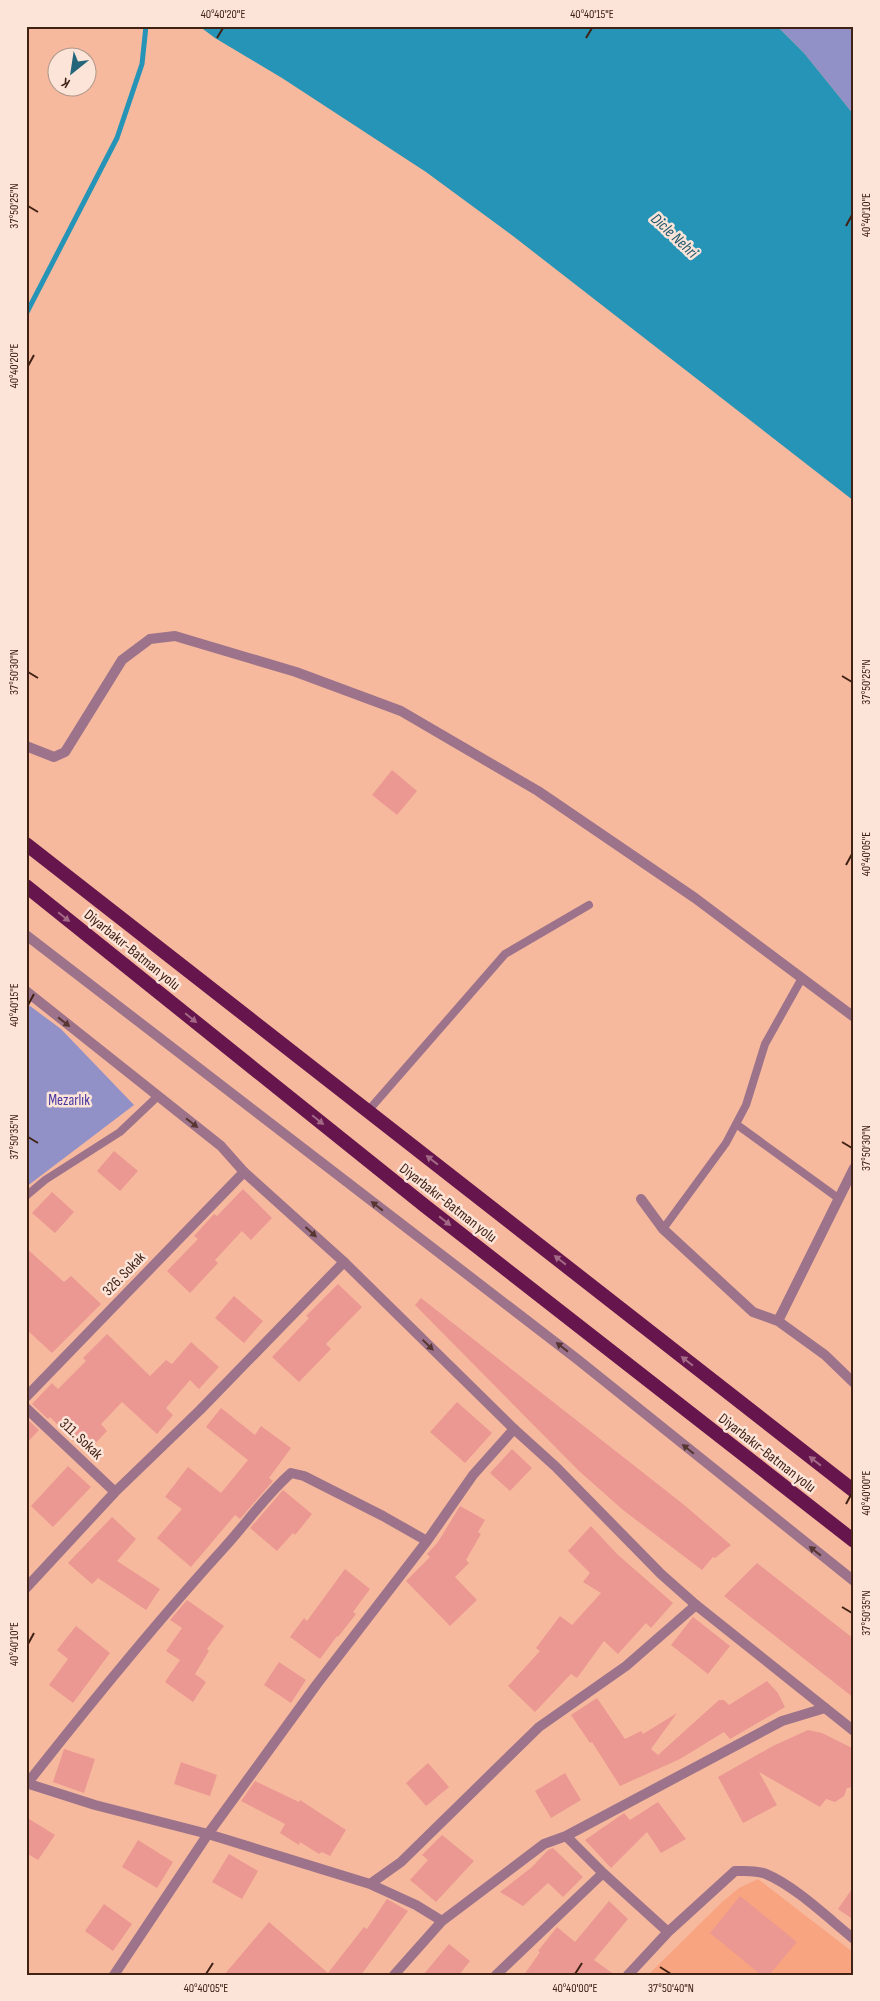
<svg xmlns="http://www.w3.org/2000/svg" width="880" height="2001" font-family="'Sofia Sans Condensed',sans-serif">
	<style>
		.built { fill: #f9a480 }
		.green { fill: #9191c8 }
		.water { fill: #2594b6 }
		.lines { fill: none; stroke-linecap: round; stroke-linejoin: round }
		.stream { stroke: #2594b6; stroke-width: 5 }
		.building { fill: #eb9792 }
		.service { stroke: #9c738a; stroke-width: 8 }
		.minor { stroke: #9c738a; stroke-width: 10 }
		.tertiary { stroke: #9c738a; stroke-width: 10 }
		.trunk { stroke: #66164d; stroke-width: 14 }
		.oneway { fill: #a26885 }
		.oneway2 { fill: #573632 }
		.ticks { fill: none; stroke: #402215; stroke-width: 2 }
		.labels { text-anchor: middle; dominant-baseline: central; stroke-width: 5; stroke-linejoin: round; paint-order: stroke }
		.street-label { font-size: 15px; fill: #402215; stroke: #fce4d9 }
		.park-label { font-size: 15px; fill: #4737a1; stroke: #fce4d9 }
		.water-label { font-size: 16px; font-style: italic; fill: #20586b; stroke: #fce4d9 }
		.neatline { fill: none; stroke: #402215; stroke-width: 2 }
		.ticks-label { font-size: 12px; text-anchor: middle; fill: #402215 }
	</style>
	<rect width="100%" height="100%" fill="#f7b99e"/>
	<path class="built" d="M758 1879 854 1953V1975H648L722 1902 739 1888Z"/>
	<path class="green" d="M777 26H854V115L804 53Z
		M26 1003 61 1029 134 1105 26 1187Z"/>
	<path class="water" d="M199 26H777L804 53 854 115V501L513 236 426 172 282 78 215 38Z"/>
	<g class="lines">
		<path class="stream" d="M26 314 117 138 142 64 146 26"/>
	</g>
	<path class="building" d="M392 770 417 791 397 815 372 795Z
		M114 1151 138 1171 120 1191 97 1171Z
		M243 1189 272 1218 251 1240 242 1231 215 1260 218 1263 190 1293 167 1271 198 1239 194 1236 214 1214 217 1216Z
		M52 1192 74 1212 55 1233 32 1213Z
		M26 1248 64 1282 71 1276 101 1304 52 1353 26 1329Z
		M338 1284 362 1307 326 1344 331 1349 299 1382 272 1357 309 1318 306 1316Z
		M234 1296 263 1321 244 1343 215 1318Z
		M421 1298 683 1504 731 1545 715 1558 713 1557 702 1570 623 1510 579 1471 415 1305Z
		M107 1334 150 1376 166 1360 172 1364 191 1342 219 1367 199 1389 190 1380 166 1408 173 1415 157 1434 122 1402 101 1424 107 1431 88 1451 60 1424 59 1426 50 1417 48 1419 32 1404 52 1383 58 1389 86 1361 83 1358Z
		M457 1402 492 1433 465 1463 430 1432Z
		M221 1408 255 1435 261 1426 291 1448 269 1478 273 1481 240 1519 235 1515 191 1567 157 1538 182 1509 165 1497 188 1467 221 1493 248 1460 206 1427Z
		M26 1418 39 1430 26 1444Z
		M512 1449 532 1468 510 1491 490 1473Z
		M68 1466 91 1487 53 1527 31 1506Z
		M283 1490 312 1514 295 1535 293 1533 277 1551 250 1528Z
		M460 1506 485 1520 478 1532 481 1534 466 1560 469 1563 455 1577 477 1600 450 1626 406 1581 430 1557 427 1554 438 1542Z
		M112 1517 136 1539 117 1561 160 1589 146 1610 98 1578 92 1584 68 1563Z
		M591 1526 617 1554 673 1603 651 1628 646 1623 618 1654 604 1641 577 1678 571 1674 535 1712 508 1686 540 1651 536 1648 560 1616 572 1625 601 1593 583 1582 590 1573 568 1551Z
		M757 1563 854 1639V1698L724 1596Z
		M345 1569 370 1589 353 1612 356 1614 338 1637 337 1636 320 1659 290 1637 304 1618 307 1621Z
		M187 1600 224 1626 207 1649 209 1651 195 1674 206 1682 193 1702 165 1682 180 1660 166 1651 182 1628 170 1620Z
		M693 1617 730 1646 708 1674 671 1645Z
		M76 1626 110 1653 73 1703 49 1685 68 1659 57 1650Z
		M279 1662 306 1680 291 1703 264 1685Z
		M767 1681 778 1693 785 1707 730 1739 724 1732 680 1759 620 1786 592 1742 590 1743 571 1715 597 1698 625 1739 641 1731 643 1734 677 1713 651 1749 658 1755 719 1700H724L729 1705Z
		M808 1730 822 1733 854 1749V1787L847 1788 844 1796 835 1802 826 1799 820 1807 759 1772 777 1805 743 1823 718 1777 773 1746Z
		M64 1749 95 1759 84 1793 53 1782Z
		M181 1762 217 1775 210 1796 174 1784Z
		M428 1763 449 1787 426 1806 406 1783Z
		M565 1773 581 1800 551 1818 535 1791Z
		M255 1781 299 1802 300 1800 346 1830 330 1856 322 1852 319 1854 300 1842 299 1845 280 1833 285 1824 241 1801Z
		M658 1802 686 1839 661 1853 647 1832 611 1868 585 1840 624 1813 630 1820Z
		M26 1817 55 1835 38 1860 26 1853Z
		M442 1835 474 1861 436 1902 410 1880 428 1860 422 1855Z
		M138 1840 173 1862 157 1888 122 1867Z
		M553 1848 583 1877 563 1897 548 1883 523 1906 500 1892 532 1867 548 1850Z
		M229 1854 258 1871 242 1899 212 1882Z
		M854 1886V1920L838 1909Z
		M740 1896 797 1942 769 1975H761L710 1933Z
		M387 1899 408 1911 361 1975H224L269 1922 328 1973 364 1927 367 1929Z
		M609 1901 628 1919 594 1960 615 1975H524L540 1952 538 1951 557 1927 575 1942Z
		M104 1904 132 1924 113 1951 85 1931Z
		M449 1944 470 1961 459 1975H423Z"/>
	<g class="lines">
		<path class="service" d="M368 1111 505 954 589 905
			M736 1124 838 1198
			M26 1196 45 1180 120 1132 158 1096
			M663 1229 726 1143 746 1105 765 1044 802 978"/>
		<path class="minor" d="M641 1199 663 1229 753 1312 778 1321 825 1355 854 1383
			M778 1321 854 1168
			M26 1397 244 1172
			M26 1408 115 1492
			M26 1588 115 1492 200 1410 344 1262
			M26 1783 95 1805 208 1834 370 1884 416 1905 442 1921
			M26 1785C89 1705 154 1625 223 1549 246 1524 265 1496 291 1473L304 1476 383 1516 427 1541
			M566 1836 603 1873 668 1932
			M370 1884 401 1862 539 1727 626 1666 696 1605
			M114 1975 208 1834 317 1684 427 1541 473 1475 514 1429
			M394 1975 442 1921 544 1844 566 1836 782 1721 825 1708
			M496 1975 603 1873
			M628 1975 668 1932 735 1871C746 1871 756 1870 766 1874 795 1886 829 1919 854 1939"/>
		<path class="tertiary" d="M26 746 54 757 65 752 122 660 150 639 175 636 296 672 401 711 538 791 695 898 854 1017
			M26 935 577 1359 854 1581
			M26 991 221 1146 244 1172 344 1262 514 1429 556 1467 661 1574 696 1605 854 1731"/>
		<path class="trunk" d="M26 844 854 1491
			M26 886 425 1206 854 1541"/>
	</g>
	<defs><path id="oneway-solid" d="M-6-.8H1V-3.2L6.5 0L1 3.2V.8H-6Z" transform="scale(1.25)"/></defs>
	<g class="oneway">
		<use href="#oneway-solid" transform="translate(64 917) rotate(39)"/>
		<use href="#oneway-solid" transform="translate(191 1018) rotate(39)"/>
		<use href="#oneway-solid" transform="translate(318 1120) rotate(39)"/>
		<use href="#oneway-solid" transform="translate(432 1160) rotate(-142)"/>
		<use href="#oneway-solid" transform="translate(445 1221) rotate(38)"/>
		<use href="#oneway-solid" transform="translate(560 1260) rotate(-142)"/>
		<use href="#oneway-solid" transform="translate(687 1361) rotate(-142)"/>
		<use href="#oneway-solid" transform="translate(815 1461) rotate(-142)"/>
	</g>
	<g class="oneway2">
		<use href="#oneway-solid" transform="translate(64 1022) rotate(38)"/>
		<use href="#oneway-solid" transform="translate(192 1123) rotate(38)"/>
		<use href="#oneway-solid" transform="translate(377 1206) rotate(-142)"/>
		<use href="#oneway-solid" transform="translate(311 1232) rotate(42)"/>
		<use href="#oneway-solid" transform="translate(428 1345) rotate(44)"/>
		<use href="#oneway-solid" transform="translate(562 1347) rotate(-142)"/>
		<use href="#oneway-solid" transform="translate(688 1449) rotate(-141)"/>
		<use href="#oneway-solid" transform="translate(815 1551) rotate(-142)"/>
	</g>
	<path class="ticks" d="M217 38 223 28M586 38 592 28M28 206 38 212M846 226 852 215M28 366 34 355M28 672 38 678M842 676 852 682M846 865 852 854M28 1005 34 994M28 1137 38 1143M842 1142 852 1148M846 1504 852 1493M842 1607 852 1613M28 1644 34 1633M660 1967 671 1974M206 1974 213 1963M575 1974 582 1963"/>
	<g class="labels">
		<g class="street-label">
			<text transform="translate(132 950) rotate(39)">Diyarbakır-Batman yolu</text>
			<text transform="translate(448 1203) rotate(38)">Diyarbakır-Batman yolu</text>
			<text transform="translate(124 1274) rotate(-46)">326. Sokak</text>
			<text transform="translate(81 1439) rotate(43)">311. Sokak</text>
			<text transform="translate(767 1453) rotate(38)">Diyarbakır-Batman yolu</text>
		</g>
		<g class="park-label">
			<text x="69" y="1100">Mezarlık</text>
		</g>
		<g class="water-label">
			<text transform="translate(674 236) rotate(43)">Dicle Nehri</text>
		</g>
	</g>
	<rect width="880" height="2001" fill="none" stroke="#fce4d9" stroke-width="55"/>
	<g transform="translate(72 72) rotate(210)"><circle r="24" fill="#fce4d9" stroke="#b1968b"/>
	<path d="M0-4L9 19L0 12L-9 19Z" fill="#26667b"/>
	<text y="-8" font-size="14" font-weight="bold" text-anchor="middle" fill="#402215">K</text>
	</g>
	<rect x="28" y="28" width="824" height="1946" class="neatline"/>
	<g class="ticks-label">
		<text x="223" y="18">40°40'20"E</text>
		<text x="592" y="18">40°40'15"E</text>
		<text transform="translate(14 206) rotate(-90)" y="4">37°50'25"N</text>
		<text transform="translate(866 215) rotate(-90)" y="4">40°40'10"E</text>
		<text transform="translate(14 366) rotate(-90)" y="4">40°40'20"E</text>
		<text transform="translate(14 672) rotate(-90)" y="4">37°50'30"N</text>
		<text transform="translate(866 682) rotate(-90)" y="4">37°50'25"N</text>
		<text transform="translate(866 854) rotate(-90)" y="4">40°40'05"E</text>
		<text transform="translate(14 1005) rotate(-90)" y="4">40°40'15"E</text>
		<text transform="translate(14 1137) rotate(-90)" y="4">37°50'35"N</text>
		<text transform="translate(866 1148) rotate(-90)" y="4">37°50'30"N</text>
		<text transform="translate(866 1493) rotate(-90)" y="4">40°40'00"E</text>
		<text transform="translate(866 1613) rotate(-90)" y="4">37°50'35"N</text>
		<text transform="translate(14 1644) rotate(-90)" y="4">40°40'10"E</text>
		<text x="206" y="1992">40°40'05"E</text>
		<text x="575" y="1992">40°40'00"E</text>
		<text x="671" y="1992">37°50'40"N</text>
	</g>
</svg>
